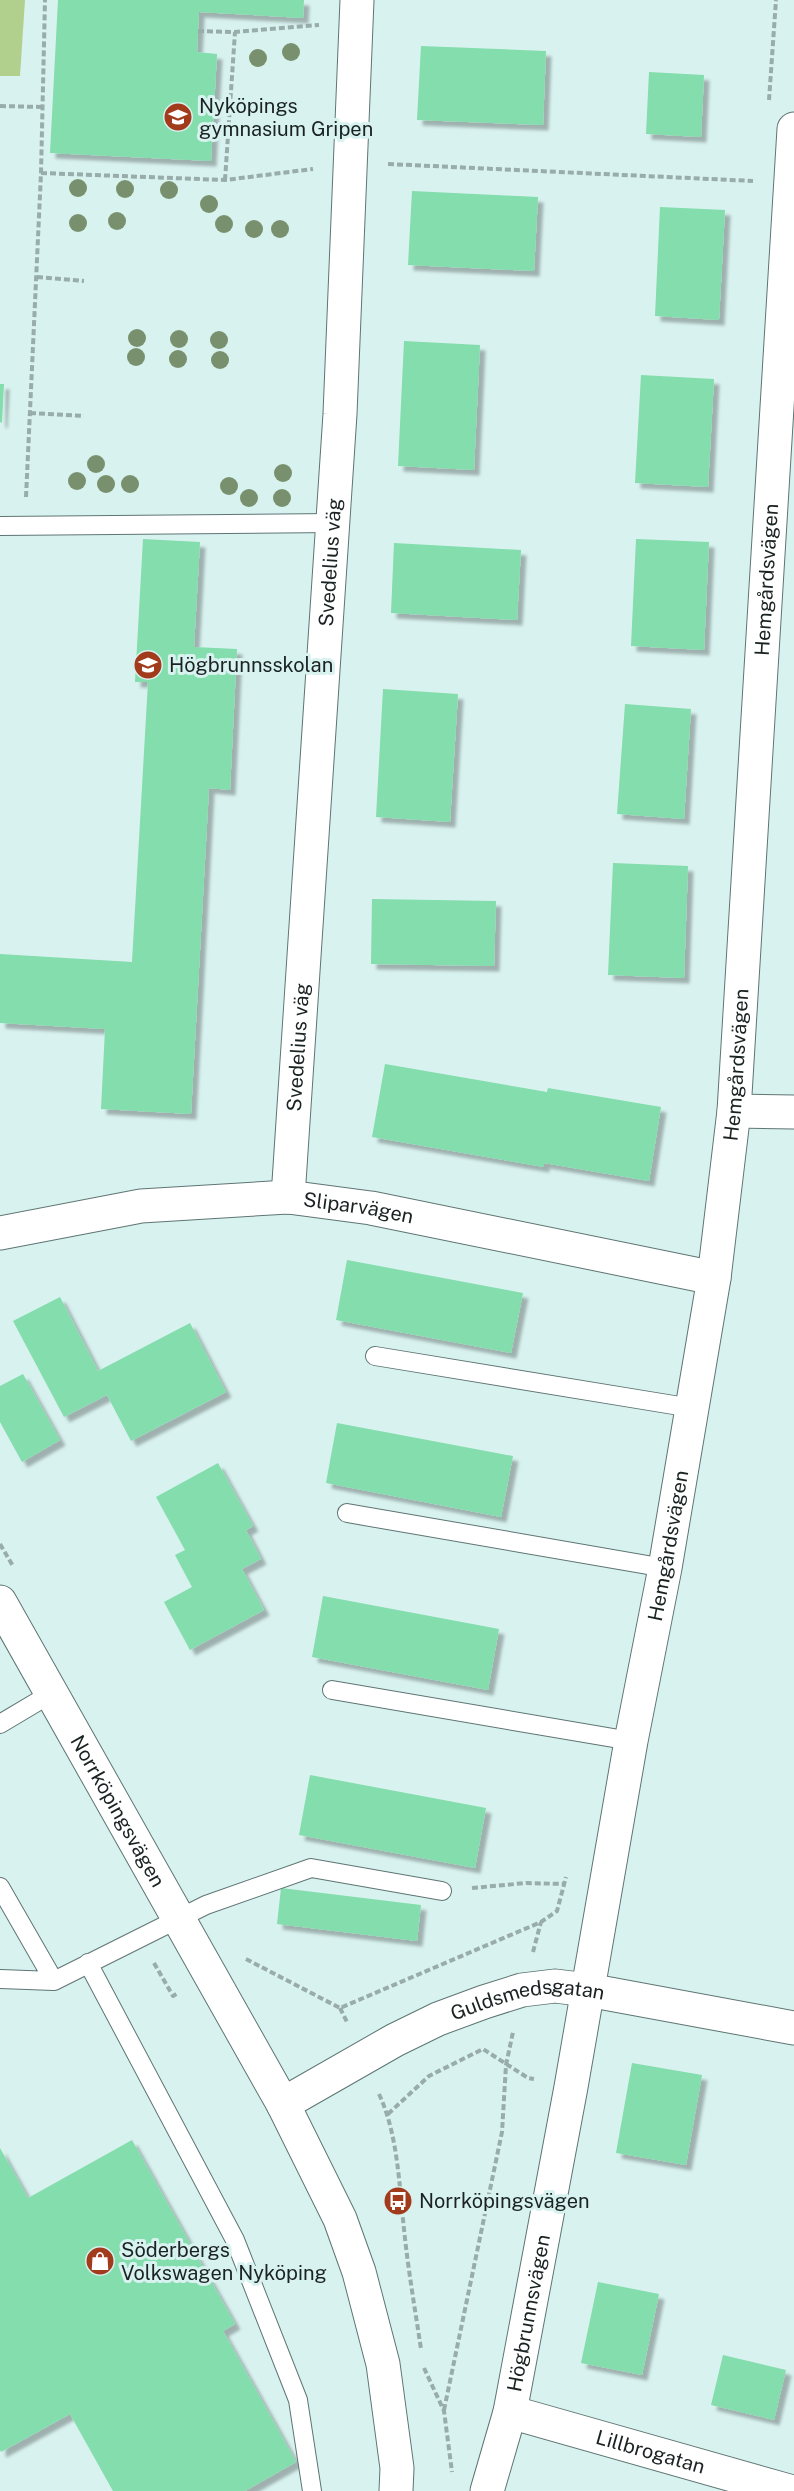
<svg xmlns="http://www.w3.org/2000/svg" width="794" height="2491" font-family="'Public Sans',sans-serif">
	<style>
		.green { fill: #b2d08d }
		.building { fill: #83ddac; filter: url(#shadow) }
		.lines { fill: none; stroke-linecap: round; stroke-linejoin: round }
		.service-casing { stroke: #5e7573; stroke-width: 20 }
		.minor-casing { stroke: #5e7573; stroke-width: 35 }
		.tertiary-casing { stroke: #5e7573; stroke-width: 35 }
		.path { stroke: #98acaa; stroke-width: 4; stroke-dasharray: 6 3; stroke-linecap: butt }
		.service { stroke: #fff; stroke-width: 18 }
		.minor { stroke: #fff; stroke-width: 33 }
		.tertiary { stroke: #fff; stroke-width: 33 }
		.tree { fill: #79906e }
		.labels { text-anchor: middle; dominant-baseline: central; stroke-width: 6; stroke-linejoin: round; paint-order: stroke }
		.poi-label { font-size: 20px; fill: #1a2322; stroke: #d8f2ef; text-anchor: start }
		.street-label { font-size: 20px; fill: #1a2322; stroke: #d8f2ef }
	</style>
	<defs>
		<filter id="shadow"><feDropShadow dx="5.5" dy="5.5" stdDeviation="1.5" flood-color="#0004"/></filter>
	</defs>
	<rect width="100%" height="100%" fill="#d8f2ef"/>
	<path class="green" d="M0 0H25L20 76H0Z"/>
	<path class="building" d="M58 0H304L303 18 199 12 197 52 217 54 211 161 50 153Z
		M421 46 546 51 543 125 417 120Z
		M649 72 704 75 701 137 646 134Z
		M412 191 538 197 534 271 408 265Z
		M660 207 725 210 719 320 655 316Z
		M404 341 480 345 474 470 398 466Z
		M641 375 714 379 708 487 635 483Z
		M0 384H4L2 423 0 422Z
		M143 539 200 542 194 647 237 649 230 790 209 788 191 1114 101 1109 105 1029 0 1023V954L132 962 148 682H135Z
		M636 539 709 542 704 650 631 646Z
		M394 543 521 550 517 620 391 613Z
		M383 689 458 694 450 822 376 817Z
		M625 704 691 709 684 819 617 814Z
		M613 863 688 866 684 978 608 975Z
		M372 899 496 901 494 966 371 964Z
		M385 1064 547 1092 548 1088 661 1107 649 1181 544 1163V1167L372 1137Z
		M347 1260 523 1293 511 1353 336 1320Z
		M60 1297 98 1371 190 1323 226 1392 131 1441 107 1395 64 1417 13 1321Z
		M23 1374 60 1440 22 1462 0 1422V1386Z
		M337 1423 513 1456 501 1517 326 1483Z
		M218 1463 253 1526 246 1530 261 1559 242 1569 264 1610 190 1650 164 1602 192 1587 175 1555 185 1550 156 1497Z
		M323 1596 499 1629 488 1690 312 1657Z
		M310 1775 486 1808 475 1868 299 1835Z
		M281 1888 421 1905 417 1941 277 1924Z
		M632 2063 702 2075 686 2165 616 2153Z
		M132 2140 235 2324 223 2331 296 2462 245 2491H113L70 2414 1 2452 0 2450V2148L28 2198Z
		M598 2282 659 2294 642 2375 581 2363Z
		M723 2355 786 2370 774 2420 711 2405Z"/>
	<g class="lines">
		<g class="service-casing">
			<path id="service" d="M0 526 333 523
				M375 1356 692 1408
				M347 1513 665 1568
				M332 1690 631 1741
				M0 1724 52 1693
				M0 1887 54 1981 206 1905 311 1868 442 1891
				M88 1963 235 2240 298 2400 312 2491
				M0 1979 54 1981"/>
		</g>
		<g class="minor-casing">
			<g id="minor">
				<path d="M734 1111 794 1112"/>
				<path id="s1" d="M288 1197 340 414 357 0"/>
				<path id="s2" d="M0 1233 141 1206 288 1197 371 1208 714 1278"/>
				<path id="s3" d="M283 2104 395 2040 438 2019 484 2002 522 1990 555 1986 588 1990 794 2028"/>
				<path id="s4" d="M510 2412 789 2491"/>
				<path id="s5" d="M487 2491 510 2412 571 2087 631 1741 665 1568 714 1278 734 1111 794 129"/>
			</g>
		</g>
		<g class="tertiary-casing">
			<g id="tertiary">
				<path id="s6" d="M0 1602 283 2104 340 2219 359 2272 383 2364 397 2468 396 2491"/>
			</g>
		</g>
		<path class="path" d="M198 31 235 32 319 25
			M769 100 776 0
			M0 106 42 107
			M388 164 753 181
			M41 173 225 180 313 169
			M225 180 235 32
			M37 277 84 281
			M30 413 84 416
			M26 497 41 173 45 0
			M0 1544 13 1566
			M472 1888 526 1883 564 1884
			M533 1952 541 1922
			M246 1959 340 2008 541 1922 557 1911 566 1877
			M154 1963 173 1996 178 1993
			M340 2008 348 2024
			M379 2094C398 2135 399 2184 404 2229 408 2269 415 2309 421 2349
			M388 2114 429 2076 483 2049 528 2078 534 2079
			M424 2368 444 2411 452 2472
			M444 2410 502 2132 506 2065 513 2032"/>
		<use href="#service" class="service"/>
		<use href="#minor" class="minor"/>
		<use href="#tertiary" class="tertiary"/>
	</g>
	<g class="tree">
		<circle cx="291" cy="52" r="9"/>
		<circle cx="258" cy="58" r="9"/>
		<circle cx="78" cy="188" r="9"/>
		<circle cx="125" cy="189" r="9"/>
		<circle cx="169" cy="190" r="9"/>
		<circle cx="209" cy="204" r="9"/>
		<circle cx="117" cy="221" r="9"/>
		<circle cx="78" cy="223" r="9"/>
		<circle cx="224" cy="224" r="9"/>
		<circle cx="254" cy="229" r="9"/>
		<circle cx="280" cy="229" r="9"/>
		<circle cx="137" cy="338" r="9"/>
		<circle cx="179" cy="339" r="9"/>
		<circle cx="219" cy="340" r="9"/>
		<circle cx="136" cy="357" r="9"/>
		<circle cx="178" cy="359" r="9"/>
		<circle cx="220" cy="360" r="9"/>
		<circle cx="96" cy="464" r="9"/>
		<circle cx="283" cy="473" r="9"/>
		<circle cx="77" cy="481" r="9"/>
		<circle cx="106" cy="484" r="9"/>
		<circle cx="130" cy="484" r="9"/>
		<circle cx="229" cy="486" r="9"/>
		<circle cx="249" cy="498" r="9"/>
		<circle cx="282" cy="498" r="9"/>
	</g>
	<defs>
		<g id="school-disc" transform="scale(1.5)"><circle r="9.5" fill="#a23b1c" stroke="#d8f2ef"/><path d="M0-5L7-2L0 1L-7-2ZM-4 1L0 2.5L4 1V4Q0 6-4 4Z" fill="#fff"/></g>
		<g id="bus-disc" transform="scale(1.5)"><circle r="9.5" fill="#a23b1c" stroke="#d8f2ef"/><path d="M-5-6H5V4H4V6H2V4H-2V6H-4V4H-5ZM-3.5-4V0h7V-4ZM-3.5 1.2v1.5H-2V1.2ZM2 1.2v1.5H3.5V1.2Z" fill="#fff"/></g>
		<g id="shop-disc" transform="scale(1.5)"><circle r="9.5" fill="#a23b1c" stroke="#d8f2ef"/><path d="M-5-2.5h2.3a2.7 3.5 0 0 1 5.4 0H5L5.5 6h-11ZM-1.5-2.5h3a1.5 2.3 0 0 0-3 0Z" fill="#fff"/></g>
	</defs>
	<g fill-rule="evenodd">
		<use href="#school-disc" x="178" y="117"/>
		<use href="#school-disc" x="148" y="665"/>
		<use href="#bus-disc" x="398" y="2201"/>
		<use href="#shop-disc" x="100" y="2261"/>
	</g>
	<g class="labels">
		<g class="poi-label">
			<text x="199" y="106">Nyköpings<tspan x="199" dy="23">gymnasium Gripen</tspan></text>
			<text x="169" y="665">Högbrunnsskolan</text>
			<text x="419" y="2201">Norrköpingsvägen</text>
			<text x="121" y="2250">Söderbergs<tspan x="121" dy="23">Volkswagen Nyköping</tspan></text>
		</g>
		<g class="street-label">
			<text stroke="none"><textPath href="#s1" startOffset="636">Svedelius väg</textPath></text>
			<text stroke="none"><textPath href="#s5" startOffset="1935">Hemgårdsvägen</textPath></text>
			<text stroke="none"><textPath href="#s1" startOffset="150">Svedelius väg</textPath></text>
			<text stroke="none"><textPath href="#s5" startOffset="1449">Hemgårdsvägen</textPath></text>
			<text stroke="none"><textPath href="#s2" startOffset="362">Sliparvägen</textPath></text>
			<text stroke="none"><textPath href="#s5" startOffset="963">Hemgårdsvägen</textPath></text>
			<text stroke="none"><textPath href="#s6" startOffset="240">Norrköpingsvägen</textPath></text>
			<text stroke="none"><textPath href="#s3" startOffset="270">Guldsmedsgatan</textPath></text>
			<text stroke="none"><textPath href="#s5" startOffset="183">Högbrunnsvägen</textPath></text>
			<text stroke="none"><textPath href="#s4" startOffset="146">Lillbrogatan</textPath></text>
		</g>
	</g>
</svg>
